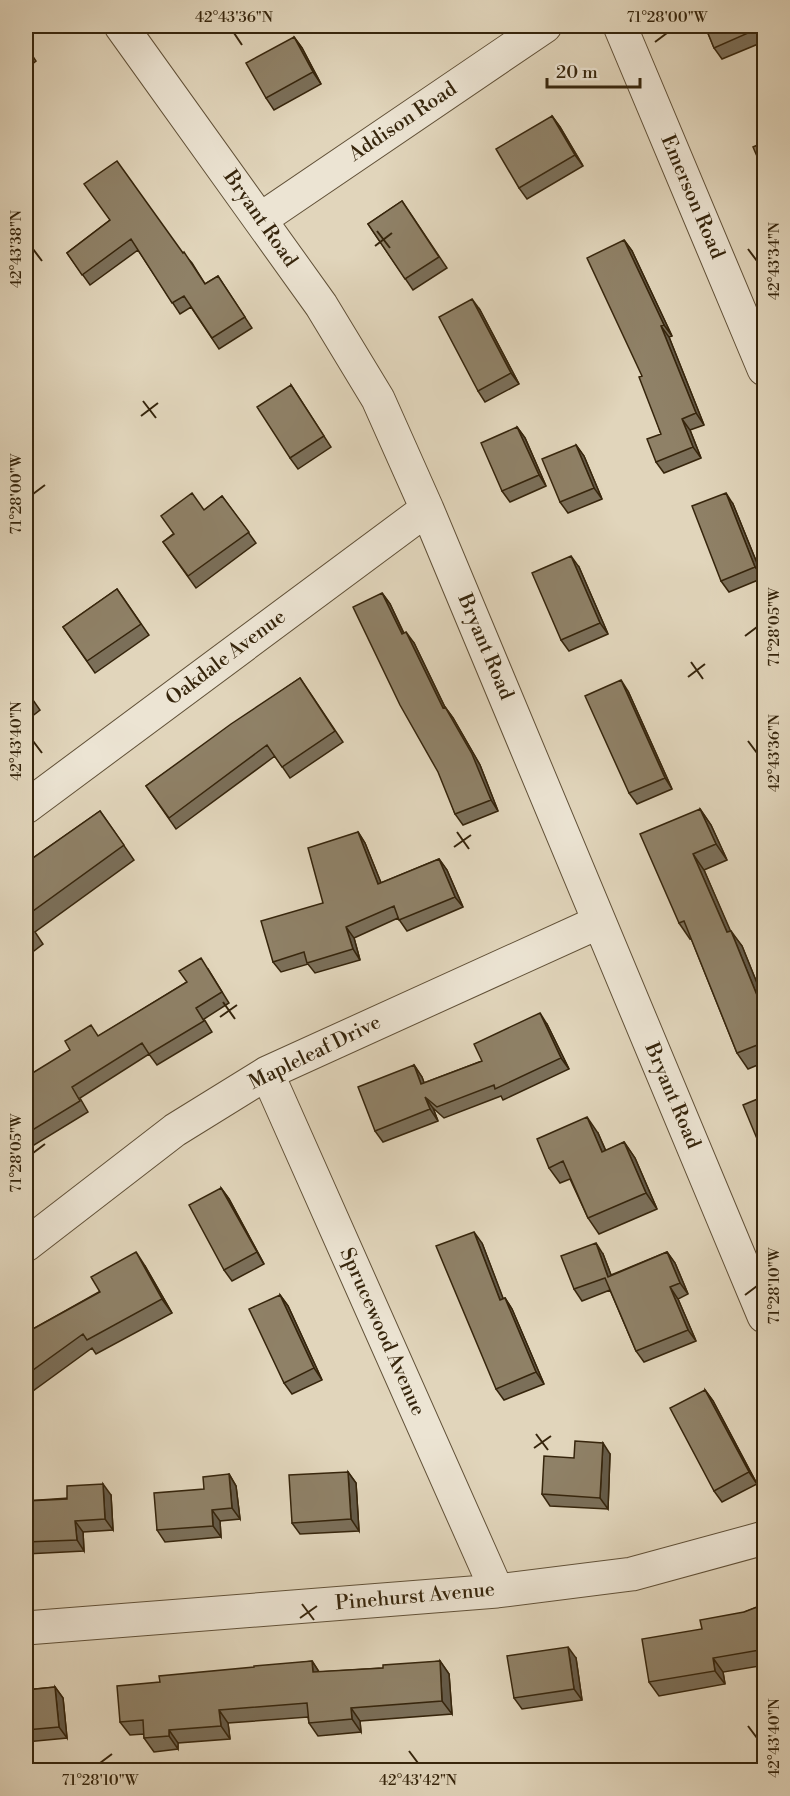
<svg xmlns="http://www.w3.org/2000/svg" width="790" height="1796" font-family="'Libre Bodoni',serif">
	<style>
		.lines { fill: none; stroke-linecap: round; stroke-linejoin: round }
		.street-casing { stroke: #615138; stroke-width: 35 }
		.street { stroke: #ece4d3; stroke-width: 33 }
		.wall { fill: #7b6f59; stroke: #36250c; stroke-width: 1.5 }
		.shaded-wall { fill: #645a48; stroke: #36250c; stroke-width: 1.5 }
		.building { fill: #8f8167; stroke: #36250c; stroke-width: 1.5 }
		.ticks { fill: none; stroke: #36250c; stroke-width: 2 }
		.labels { text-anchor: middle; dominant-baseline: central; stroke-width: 4.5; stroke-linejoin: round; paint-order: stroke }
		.street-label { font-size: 20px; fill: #36250c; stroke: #ece4d3 }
		.neatline { fill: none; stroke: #36250c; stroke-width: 2 }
		.ticks-label { font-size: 15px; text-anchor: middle; fill: #36250c }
	</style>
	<rect width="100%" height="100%" fill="#e1d5bb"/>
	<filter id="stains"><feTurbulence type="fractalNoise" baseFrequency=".00333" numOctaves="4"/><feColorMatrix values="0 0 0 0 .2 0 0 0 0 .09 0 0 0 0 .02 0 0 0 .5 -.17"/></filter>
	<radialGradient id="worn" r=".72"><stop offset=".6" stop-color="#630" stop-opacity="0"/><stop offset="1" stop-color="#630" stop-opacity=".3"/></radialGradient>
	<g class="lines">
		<g class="street-casing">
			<path id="street" d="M121 26 321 305 378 399 427 509 764 1316
				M620 26 764 369
				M261 219 545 26
				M26 807 427 509
				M267 1073 497 1591
				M26 1245 175 1130 267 1073 599 922
				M26 1628 497 1591 632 1574 764 1538"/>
		</g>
		<use href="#street" class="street"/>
	</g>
	<path class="wall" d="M705 26H756L763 42 722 59 714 48Z
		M294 37 302 48 321 84 274 110 266 98Z
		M26 46 36 61 26 69Z
		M552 116 560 127 583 166 527 199 519 188Z
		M402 201 447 268 413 290 368 224Z
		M110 220 183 253 192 263 205 284 218 276 252 328 219 349 191 307 180 314 138 250 90 285 67 253Z
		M624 240 632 251 672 336 669 337 704 425 690 430 701 458 664 473 656 462 661 434 642 376Z
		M480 310 519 384 485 402 478 391Z
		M291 385 331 447 298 469 290 458Z
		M517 427 525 438 546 486 510 502 502 491Z
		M576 445 584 456 602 499 568 513 560 502Z
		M222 496 256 543 196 588 163 542Z
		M733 504 763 578 729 592 721 581Z
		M579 567 608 634 569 651 561 640Z
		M117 589 149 635 95 673 63 627Z
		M382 593 390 604 404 633 414 643 445 707 453 718 480 765 498 811 463 825 455 814Z
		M300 678 343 742 290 778 275 756 176 829 146 786Z
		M26 690 40 710 26 721Z
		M628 691 672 789 637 804 629 793Z
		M700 809 711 825 727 860 704 870 730 931 742 946 765 1003V1062L748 1069 737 1053 691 938 690 939 679 923Z
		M100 811 134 860 35 932 43 944 26 957V863Z
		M358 832 365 843 381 883 439 859 447 870 463 907 407 931 398 918 354 938 360 960 315 973 308 964 281 972 273 962 323 903Z
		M208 969 229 1003 204 1019 212 1032 157 1065 149 1054 80 1098 88 1112 26 1150V1077L99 1036Z
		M547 1024 569 1069 503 1100 501 1096 444 1118 433 1108 438 1121 383 1142 375 1131 414 1065 422 1077 424 1083 482 1061Z
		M598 1133 606 1151 624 1142 635 1158 657 1209 599 1234 588 1218 570 1179 560 1183 549 1168Z
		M221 1188 229 1199 264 1264 232 1281 224 1270Z
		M482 1243 503 1299 505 1298 512 1309 544 1384 504 1400 496 1389Z
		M667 1252 675 1263 688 1294 678 1299 696 1341 644 1362 636 1351 610 1290 582 1301 574 1289 603 1254 611 1275Z
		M145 1266 172 1313 96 1354 92 1348 26 1396V1325L33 1329Z
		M280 1295 288 1306 322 1380 292 1394 284 1383Z
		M705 1390 713 1401 757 1484 722 1502 714 1491Z
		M610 1454 608 1509 550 1506 542 1494 574 1458Z
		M348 1472 356 1483 359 1531 300 1534 292 1523Z
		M229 1474 236 1486 240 1519 220 1521 221 1537 165 1542 157 1530 204 1489Z
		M111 1495 113 1530 83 1532 84 1551 26 1554V1501Z
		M765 1604V1665L723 1672 725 1684 659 1696 649 1682 702 1629Z
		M576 1658 582 1700 522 1709 514 1698Z
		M312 1661 319 1672 383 1668 440 1661 449 1674 452 1714 360 1721 361 1732 318 1736 309 1723 308 1717 228 1723 230 1739 178 1743V1749L154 1752 144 1738V1734L130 1735 120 1722 160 1682Z
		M55 1687 63 1698 67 1738 26 1742V1690Z"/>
	<path class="shaded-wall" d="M753 26H756L763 42 755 30Z
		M294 37 302 48 321 84 313 72Z
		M552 116 560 127 583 166 575 155Z
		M624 240 632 251 672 336 664 325Z
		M472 299 480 310 519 384 511 373Z
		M661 326 669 337 704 425 696 413Z
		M682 419 690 430 701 458 693 447Z
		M517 427 525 438 546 486 539 475Z
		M576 445 584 456 602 499 594 488Z
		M726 493 733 504 763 578 755 567Z
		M571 556 579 567 608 634 600 623Z
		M382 593 390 604 409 645 402 634Z
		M406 632 414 643 451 720 443 708Z
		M621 680 628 691 672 789 665 778Z
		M445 707 453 718 480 765 498 811 491 800Z
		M700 809 711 825 727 860 716 844Z
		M358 832 365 843 386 895 378 884Z
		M693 854 704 870 738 948 727 932Z
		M439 859 447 870 463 907 455 897Z
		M346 927 354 938 360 960 353 949Z
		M731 931 742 946 765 1003V1015Z
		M540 1013 547 1024 569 1069 561 1058Z
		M414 1065 422 1077 429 1096 421 1084Z
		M425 1097 433 1108 438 1121 430 1109Z
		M587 1117 598 1133 613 1168 602 1152Z
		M624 1142 635 1158 657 1209 646 1193Z
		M221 1188 229 1199 264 1264 257 1252Z
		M474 1232 482 1243 508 1311 500 1300Z
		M596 1243 603 1254 616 1288 608 1277Z
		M136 1252 145 1266 172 1313 162 1299Z
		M667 1252 675 1263 688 1294 680 1283Z
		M670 1287 678 1299 696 1341 688 1330Z
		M280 1295 288 1306 322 1380 314 1368Z
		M505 1298 512 1309 544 1384 536 1372Z
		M705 1390 713 1401 757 1484 749 1472Z
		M603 1443 610 1454 608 1509 600 1498Z
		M348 1472 356 1483 359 1531 351 1519Z
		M229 1474 236 1486 240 1519 232 1508Z
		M103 1484 111 1495 113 1530 105 1519Z
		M212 1510 220 1521 221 1537 213 1526Z
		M75 1521 83 1532 84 1551 77 1540Z
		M568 1647 576 1658 582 1700 574 1689Z
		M713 1658 723 1672 725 1684 715 1671Z
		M312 1661 321 1675 313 1672Z
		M440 1661 449 1674 452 1714 442 1701Z
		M55 1687 63 1698 67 1738 59 1727Z
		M351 1708 360 1721 361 1732 352 1719Z
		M219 1710 228 1723 230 1739 221 1726Z
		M169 1730 178 1743V1749L169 1736Z"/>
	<path class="building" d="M705 26H753L755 30 714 48Z
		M294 37 313 72 266 98 246 63Z
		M552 116 575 155 519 188 496 149Z
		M765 142V175L753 147Z
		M117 161 183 253 184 252 205 284 218 276 245 317 212 338 184 296 172 303 131 239 82 275 67 253 110 220 84 184Z
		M402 201 439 257 405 279 368 224Z
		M624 240 664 325 661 326 696 413 682 419 693 447 656 462 647 439 661 434 639 377 642 376 587 258Z
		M472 299 511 373 478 391 439 317Z
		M291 385 324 436 290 458 257 407Z
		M517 427 539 475 502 491 481 443Z
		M576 445 594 488 560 502 542 459Z
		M192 493 204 510 222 496 249 532 188 576 163 542 174 534 161 516Z
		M726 493 755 567 721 581 692 506Z
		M571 556 600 623 561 640 532 573Z
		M117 589 141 624 87 661 63 627Z
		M382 593 402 634 406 632 443 708 445 707 472 754 491 800 455 814 438 772 400 705 353 607Z
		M765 664V677L760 665Z
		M300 678 335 731 282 767 267 745 169 818 146 786 231 724Z
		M621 680 665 778 629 793 585 696Z
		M26 690 32 699 26 704Z
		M700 809 716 844 693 854 727 932 731 931 765 1015V1042L737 1053 684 921 679 923 640 834Z
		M100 811 124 845 26 916V863Z
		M358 832 378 884 439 859 455 897 399 920 394 906 346 927 353 949 307 963 304 952 273 962 261 921 323 903 308 848Z
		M26 919 33 929 26 935Z
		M201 958 222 992 196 1008 204 1021 149 1054 142 1043 72 1087 80 1101 26 1134V1077L70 1050 65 1041 91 1025 98 1036 187 982 179 971Z
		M540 1013 561 1058 495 1089 494 1085 437 1107 425 1097 430 1109 375 1131 358 1087 414 1065 421 1084 482 1061 474 1044Z
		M765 1096V1158L743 1105Z
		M587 1117 602 1152 624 1142 646 1193 588 1218 563 1161 549 1168 537 1139Z
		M221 1188 257 1252 224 1270 189 1205Z
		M474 1232 500 1300 505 1298 536 1372 496 1389 436 1246Z
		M596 1243 608 1277 667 1252 680 1283 670 1287 688 1330 636 1351 605 1278 574 1289 561 1256Z
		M136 1252 162 1299 87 1340 83 1334 26 1375V1325L28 1323 33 1329 100 1292 91 1277Z
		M280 1295 314 1368 284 1383 249 1309Z
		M705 1390 749 1472 714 1491 670 1408Z
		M575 1441 603 1443 600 1498 542 1494 544 1456 574 1458Z
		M348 1472 351 1519 292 1523 289 1475Z
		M229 1474 232 1508 212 1510 213 1526 157 1530 154 1493 204 1489 203 1477Z
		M103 1484 105 1519 75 1521 77 1540 26 1542V1501L67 1499V1486Z
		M765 1604V1649L713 1658 715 1671 649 1682 642 1639 702 1629 700 1620 744 1612Z
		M568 1647 574 1689 514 1698 507 1656Z
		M312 1661 313 1672 383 1668V1665L440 1661 442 1701 351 1708 352 1719 309 1723 307 1703 219 1710 221 1726 169 1730V1736L144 1738 143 1720 120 1722 117 1686 160 1682 159 1676 254 1667V1666Z
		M55 1687 59 1727 26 1730V1690Z"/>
	<path class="ticks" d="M234 33 242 45M655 42 667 33M377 231 390 248M375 246 392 233M33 249 42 261M748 249 757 261M143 401 156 418M141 416 158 403M33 494 45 485M745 636 757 627M691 662 703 679M688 677 705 664M33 741 42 753M748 741 757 753M457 832 469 849M454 847 471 835M223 1002 235 1019M220 1017 237 1005M33 1153 45 1144M745 1295 757 1286M536 1434 548 1450M534 1448 551 1436M302 1604 314 1620M300 1618 317 1606M748 1726 757 1738M409 1751 418 1763M100 1763 112 1754"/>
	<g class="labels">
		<g class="street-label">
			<text transform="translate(403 122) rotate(-34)">Addison Road</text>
			<text transform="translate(692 197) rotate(67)">Emerson Road</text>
			<text transform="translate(260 219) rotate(55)">Bryant Road</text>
			<text transform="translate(485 647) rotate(67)">Bryant Road</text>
			<text transform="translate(226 658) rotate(-37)">Oakdale Avenue</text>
			<text transform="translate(315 1053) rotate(-26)">Mapleleaf Drive</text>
			<text transform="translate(672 1096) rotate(67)">Bryant Road</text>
			<text transform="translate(382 1332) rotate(66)">Sprucewood Avenue</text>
			<text transform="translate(415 1597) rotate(-5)">Pinehurst Avenue</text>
		</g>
	</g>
	<rect width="790" height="1796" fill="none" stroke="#e1d5bb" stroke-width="66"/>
	<path d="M547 78v9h93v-9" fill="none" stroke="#36250c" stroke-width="3"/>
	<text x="556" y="78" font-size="18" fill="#36250c" stroke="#ece4d3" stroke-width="4.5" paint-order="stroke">20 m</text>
	<rect x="33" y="33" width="724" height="1730" class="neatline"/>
	<g class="ticks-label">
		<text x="234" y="22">42°43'36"N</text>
		<text x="667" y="22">71°28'00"W</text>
		<text transform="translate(16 249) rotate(-90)" y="5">42°43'38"N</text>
		<text transform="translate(774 261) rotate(-90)" y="5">42°43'34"N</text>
		<text transform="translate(16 494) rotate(-90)" y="5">71°28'00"W</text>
		<text transform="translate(774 627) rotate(-90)" y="5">71°28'05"W</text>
		<text transform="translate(16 741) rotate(-90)" y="5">42°43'40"N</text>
		<text transform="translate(774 753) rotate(-90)" y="5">42°43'36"N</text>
		<text transform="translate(16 1153) rotate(-90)" y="5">71°28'05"W</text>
		<text transform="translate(774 1286) rotate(-90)" y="5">71°28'10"W</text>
		<text transform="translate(774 1738) rotate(-90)" y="5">42°43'40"N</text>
		<text x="100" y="1785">71°28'10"W</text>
		<text x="418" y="1785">42°43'42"N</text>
	</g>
	<rect width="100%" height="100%" filter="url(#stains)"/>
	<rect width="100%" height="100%" fill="url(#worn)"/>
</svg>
